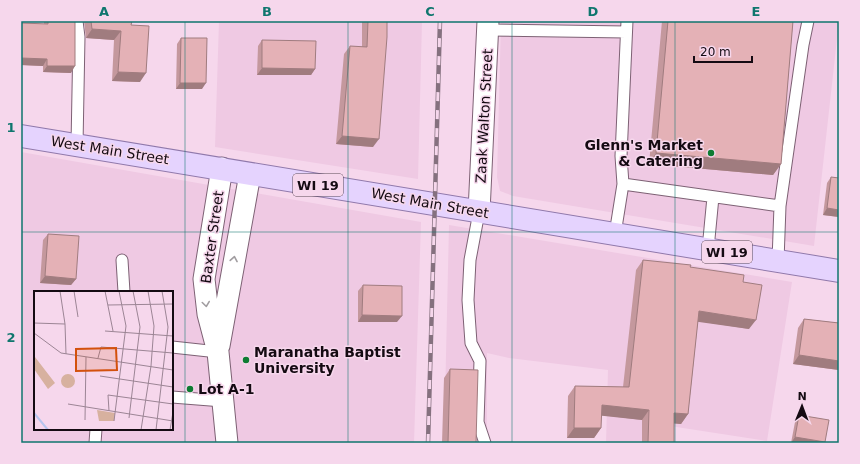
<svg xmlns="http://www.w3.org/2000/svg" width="860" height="464" font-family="'DejaVu Sans',sans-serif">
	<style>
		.built { fill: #efc9e3; fill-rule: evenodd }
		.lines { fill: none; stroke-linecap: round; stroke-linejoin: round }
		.lane-casing { stroke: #7d6174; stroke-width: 13 }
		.street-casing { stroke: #7d6174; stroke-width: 23 }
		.primary-casing { stroke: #9079ab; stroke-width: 24 }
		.lane { stroke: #fff; stroke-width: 11 }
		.street { stroke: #fff; stroke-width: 21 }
		.primary { stroke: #e5d3fe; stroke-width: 22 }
		.rail-casing { stroke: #85717f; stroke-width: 4.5 }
		.rail { stroke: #f6d7ec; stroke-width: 3; stroke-dasharray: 9; stroke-linecap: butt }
		.wall { fill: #c4989d }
		.shaded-wall { fill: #a07c7f }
		.building { fill: #e4b1b6; stroke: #a07c7f }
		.oneway { stroke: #a19da0 }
		.grid { fill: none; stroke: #0f766e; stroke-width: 1; stroke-opacity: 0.55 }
		.poi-dot { fill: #0d7c32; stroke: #f6d7ec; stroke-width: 1.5 }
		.labels { text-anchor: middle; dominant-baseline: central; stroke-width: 3; stroke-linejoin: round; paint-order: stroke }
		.shield { fill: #f6d7ec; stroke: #584853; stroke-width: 1 }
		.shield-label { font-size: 13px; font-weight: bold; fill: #140a12 }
		.street-label { font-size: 14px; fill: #140a12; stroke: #f6d7ec }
		.poi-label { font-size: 14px; font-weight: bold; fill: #140a12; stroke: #f6d7ec; text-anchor: start }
		.inset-river { fill: none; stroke: #b6c5ee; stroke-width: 2 }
		.inset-road { fill: none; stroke: #9c8595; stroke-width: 1 }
		.view { fill: #d3510d; fill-opacity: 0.15; stroke: #d3510d; stroke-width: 2 }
		.inset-edge { fill: none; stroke: #140a12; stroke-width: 2 }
		.neatline { fill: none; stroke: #0f766e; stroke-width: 1.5 }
		.grid-label { font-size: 13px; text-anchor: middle; font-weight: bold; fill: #0f766e }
	</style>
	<rect width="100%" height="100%" fill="#f6d7ec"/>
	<path class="built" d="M219 21H422L418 179 215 147Z
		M501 21H839L814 246 513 196 500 191 497 177Z
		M21 152 421 222 414 443H21ZM35 292H172V429H35Z
		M449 225 792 282 767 441 670 426 668 443H606L608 370 509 358 487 353V443H444Z"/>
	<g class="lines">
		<g class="lane-casing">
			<path id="lane" d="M77 21 79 37 77 145
				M488 30 626 32
				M623 184 621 156 627 21
				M780 206 803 45 808 21
				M479 212 470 260 468 300 471 343 480 361 478 422 485 443
				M615 234 623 184 780 206 778 261
				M708 249 713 197
				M122 260 124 292
				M172 347 218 352
				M172 397 223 401
				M95 443 96 429"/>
		</g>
		<g class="street-casing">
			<path id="street" d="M222 168 204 279 208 314 218 352 227 443
				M479 212 488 21
				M219 346 250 174"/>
		</g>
		<g class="primary-casing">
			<path id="primary" d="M21 136 839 271"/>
		</g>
		<use href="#lane" class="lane"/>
		<use href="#street" class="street"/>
		<use href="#primary" class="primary"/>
		<g class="rail-casing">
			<path id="rail" d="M428 443 440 21"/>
		</g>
		<use href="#rail" class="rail"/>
	</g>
	<path class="wall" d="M44 21H75L71 73 43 72V66L21 65V23L44 24Z
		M84 21H132L131 25 140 82 112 81 114 40 86 38Z
		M362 21H387L373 147 336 144 344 54 350 46 362 47Z
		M662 21H793L781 164 773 175 649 164Z
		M181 38 202 89H176L177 44Z
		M262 40 315 69 311 75H257L258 46Z
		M831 177 839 217 823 215 827 183Z
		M48 234 76 279 71 285 40 283 43 240Z
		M643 260 690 267 743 282 749 329 698 321 688 414 681 424 674 423V443H642V420L601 415V428L594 438H567L568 396 575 386 623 387 636 270Z
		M363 285 397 322H358V291Z
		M804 319 839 323V370L793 364 798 328Z
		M450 369 476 443H442L444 378Z
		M799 415 824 443H791L795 422Z"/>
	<path class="shaded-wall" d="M92 29 121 31 114 40 86 38Z
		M21 58 47 59 43 66 21 65Z
		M47 66H75L71 73 43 72Z
		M262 68 315 69 311 75H257Z
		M118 72 146 73 140 82 112 81Z
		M180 83H206L202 89H176Z
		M342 136 379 139 373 147 336 144Z
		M656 153 781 164 773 175 649 164Z
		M827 208 839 210V217L823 215Z
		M45 276 76 279 71 285 40 283Z
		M699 311 756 320 749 329 692 321Z
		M362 315 402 316 397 322H358Z
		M799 355 839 361V370L793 364Z
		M602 405 649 410 642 420 595 415Z
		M674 413 688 414 681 424 667 423Z
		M574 428H601L594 438H567Z
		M795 437 825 442 824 443H791Z"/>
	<path class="building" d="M48 21H75V66H47V59L21 58V23L48 24Z
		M91 21H132L131 25 149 26 146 73 118 72 121 31 92 29Z
		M368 21H387V37L379 139 342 136 350 46 367 47Z
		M668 21H793L781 164 656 153Z
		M181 38H207L206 83H180Z
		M262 40 316 41 315 69 262 68Z
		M831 177 839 178V210L827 208Z
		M48 234 79 236 76 279 45 276Z
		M643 260 691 265 690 267 744 275 743 282 762 285 756 320 699 311 688 414 674 413V443H648L649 410 602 405 601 428H574L575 386 629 387Z
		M363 285 402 286V316L362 315Z
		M804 319 839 323V361L799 355Z
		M450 369 478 370 476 443H448Z
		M799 415 829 420 825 442 795 437Z"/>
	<defs><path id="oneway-chevron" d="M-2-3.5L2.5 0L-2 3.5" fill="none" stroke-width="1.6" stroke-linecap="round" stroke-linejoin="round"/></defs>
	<g class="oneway">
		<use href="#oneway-chevron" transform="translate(234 259) rotate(-80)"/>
		<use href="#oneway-chevron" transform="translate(206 304) rotate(82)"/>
	</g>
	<path class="grid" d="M185 21V443M348 21V443M512 21V443M675 21V443M21 232H839"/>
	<g class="poi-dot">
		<circle cx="711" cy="153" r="4"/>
		<circle cx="246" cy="360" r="4"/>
		<circle cx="190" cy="389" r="4"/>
	</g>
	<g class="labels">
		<g class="shield">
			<rect x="293" y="174" width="50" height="22" rx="3"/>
			<rect x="702" y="241" width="50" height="22" rx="3"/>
		</g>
		<g class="shield-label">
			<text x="318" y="185">WI 19</text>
			<text x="727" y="252">WI 19</text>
		</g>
		<g class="street-label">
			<text transform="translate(484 116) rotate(-87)">Zaak Walton Street</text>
			<text transform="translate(110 150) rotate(9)">West Main Street</text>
			<text transform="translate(430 203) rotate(10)">West Main Street</text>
			<text transform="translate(212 237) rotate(-82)">Baxter Street</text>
		</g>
		<g class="poi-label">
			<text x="703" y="145" text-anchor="end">Glenn's Market<tspan x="703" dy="16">&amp; Catering</tspan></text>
			<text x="254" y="352">Maranatha Baptist<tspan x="254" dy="16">University</tspan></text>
			<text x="198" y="389">Lot A-1</text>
		</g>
	</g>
	<g transform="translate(34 291)">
		<rect width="139" height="139" fill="#f6d7ec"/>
		<path d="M1 66 21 92 14 98 0 78ZM27 90a7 7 0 1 1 14 0a7 7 0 1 1-14 0ZM63 119 81 122 80 130H65Z" fill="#d7b19f"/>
		<path class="inset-river" d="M0 122 14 139"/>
		<path class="inset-road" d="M26 0 31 33 32 63M40 0 44 26M71 0 79 40M114 0 120 35 117 75M74 14 139 13M0 32 31 33M71 40 139 45M0 42 27 62 139 79M64 67 67 56 139 62M66 85 139 96M34 113 139 130M75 120 74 104 139 113M95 127 106 36 99 0M51 129 52 66M80 130 92 35 85 0M107 139 117 75M122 139 134 36 128 0M136 139 139 121"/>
		<path class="view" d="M82 57 83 79 42 80V58Z"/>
		<rect width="139" height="139" class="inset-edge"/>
	</g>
	<rect width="860" height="464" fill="none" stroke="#f6d7ec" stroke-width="44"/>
	<g transform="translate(802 406) rotate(1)" stroke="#f6d7ec" stroke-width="3" paint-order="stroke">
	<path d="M0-3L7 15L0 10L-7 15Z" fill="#140a12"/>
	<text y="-6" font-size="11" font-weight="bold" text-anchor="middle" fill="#140a12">N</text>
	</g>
	<path d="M694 56v6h58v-6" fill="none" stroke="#140a12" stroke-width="2"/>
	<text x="700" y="56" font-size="12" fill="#140a12" stroke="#f6d7ec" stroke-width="3" paint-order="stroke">20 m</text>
	<rect x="22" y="22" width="816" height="420" class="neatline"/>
	<g class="grid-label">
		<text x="104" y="16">A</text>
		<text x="267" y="16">B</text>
		<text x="430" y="16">C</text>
		<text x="593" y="16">D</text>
		<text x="756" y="16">E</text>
		<text x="11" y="132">1</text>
		<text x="11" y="342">2</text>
	</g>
</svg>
